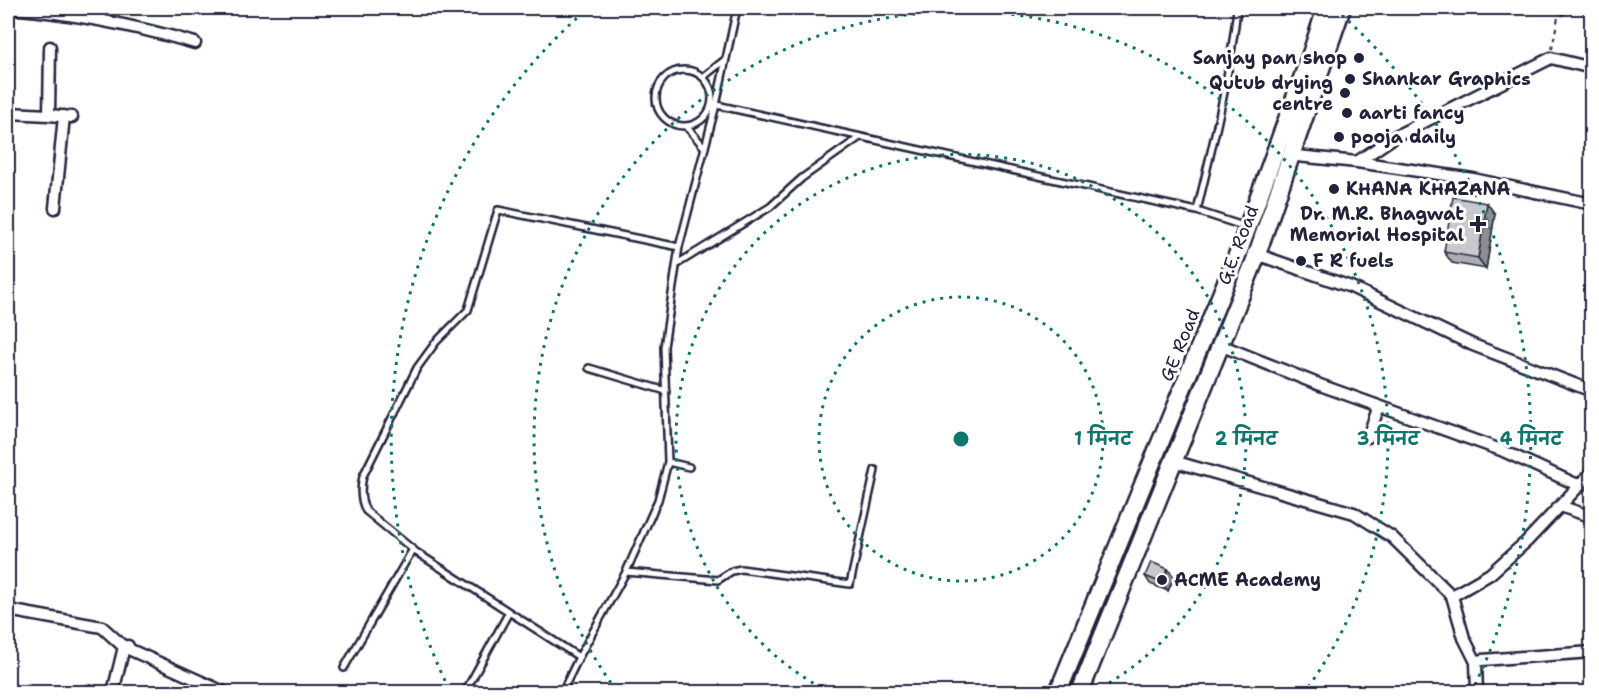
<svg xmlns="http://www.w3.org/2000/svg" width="1599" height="700" font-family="'Shantell Sans','Playpen Sans Deva',sans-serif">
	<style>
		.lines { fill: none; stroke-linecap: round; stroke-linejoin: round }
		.service-casing { stroke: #22223b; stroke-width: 10 }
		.minor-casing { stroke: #22223b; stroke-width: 15 }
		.primary-casing { stroke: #22223b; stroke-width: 21 }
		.path { stroke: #22223b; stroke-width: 2; stroke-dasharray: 4.5 4.5; stroke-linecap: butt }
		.service { stroke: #fff; stroke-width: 5 }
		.minor { stroke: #fff; stroke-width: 10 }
		.primary { stroke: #fff; stroke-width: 16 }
		.wall { fill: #acacb2; stroke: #22223b; stroke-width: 1.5 }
		.shaded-wall { fill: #8c8c91; stroke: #22223b; stroke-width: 1.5 }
		.building { fill: #c8c8cf; stroke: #22223b; stroke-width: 1.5 }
		.ring { fill: none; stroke: #0f766e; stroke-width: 3; stroke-dasharray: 3 6 }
		.poi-dot { fill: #22223b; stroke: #fff; stroke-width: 2 }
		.labels { text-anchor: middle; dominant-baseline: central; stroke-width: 6; stroke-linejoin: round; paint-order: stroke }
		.poi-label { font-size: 18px; font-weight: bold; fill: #22223b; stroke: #fff; text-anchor: start }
		.street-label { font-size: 18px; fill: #22223b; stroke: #fff }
		.centre { fill: #0f766e; stroke: #fff; stroke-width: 3 }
		.ring-label { font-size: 18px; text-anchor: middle; font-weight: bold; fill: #0f766e; stroke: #fff; stroke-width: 6; stroke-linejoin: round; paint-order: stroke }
	</style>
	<rect width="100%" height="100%" fill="#fff"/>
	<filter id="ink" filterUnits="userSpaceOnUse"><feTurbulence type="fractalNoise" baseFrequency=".0167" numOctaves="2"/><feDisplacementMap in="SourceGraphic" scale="12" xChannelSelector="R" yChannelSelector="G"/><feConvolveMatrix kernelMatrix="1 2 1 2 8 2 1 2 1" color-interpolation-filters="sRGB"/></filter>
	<g filter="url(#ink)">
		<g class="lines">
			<g class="service-casing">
				<path id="service" d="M656 98a28 28 0 1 1 56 0a28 28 0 1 1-56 0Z
					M703 77 726 59
					M712 104 1197 211 1246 227
					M687 127 705 148
					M1197 211C1213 143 1230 77 1237 8
					M677 264 770 207 802 178 860 137
					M589 368 666 391
					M668 462 689 467
					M626 572 718 580 732 571 741 569 850 584 875 470
					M579 657 416 552 366 511C360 500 360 489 363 476L417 368 436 342 468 310 498 210 679 247 716 105 737 8
					M344 668 413 549
					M465 692 509 612
					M562 692 579 657 626 572 658 500 668 462 664 347 679 247"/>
			</g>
			<g class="minor-casing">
				<path id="minor" d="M8 8C72 13 133 25 195 43
					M1588 8 1592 11
					M99 19 104 8
					M50 47 49 115 72 117
					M8 113 49 115
					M1287 155 1357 162 1473 179 1592 204
					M1357 162 1394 137 1551 58 1592 68
					M55 208 64 116
					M1253 253 1351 287 1473 345 1592 391
					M1220 345 1320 385 1501 450 1580 486
					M1368 437 1379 406
					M1173 461 1354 513 1392 537 1452 596 1464 638 1476 662 1477 692
					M1560 506 1592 517
					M1452 596 1490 574 1527 541 1592 472
					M8 610 102 627 124 647 113 692
					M128 646 124 647 224 692
					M1482 660 1592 652"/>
			</g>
			<g class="primary-casing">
				<path id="primary" d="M1058 692 1240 248 1312 51 1326 8
					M1080 692 1255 260 1342 8"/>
			</g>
			<path class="path" d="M1552 49 1558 17 1574 8"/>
			<use href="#service" class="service"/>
			<use href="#minor" class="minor"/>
			<use href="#primary" class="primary"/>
		</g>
		<path class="wall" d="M1495 214 1486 269 1452 263 1444 252Z
			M1168 569 1174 577 1168 591 1150 584 1145 576Z"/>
		<path class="shaded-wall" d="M1487 203 1495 214 1486 269 1478 258Z
			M1168 569 1174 577 1168 591 1162 583Z"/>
		<path class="building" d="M1453 197 1487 203 1478 258 1444 252Z
			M1151 562 1168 569 1162 583 1145 576Z"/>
	</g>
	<g class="ring">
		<circle cx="961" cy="439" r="142"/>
		<path d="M829 692A285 285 0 1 1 1093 692"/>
		<path d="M616 690A427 427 0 1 1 1306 690"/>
		<path d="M449 689A570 570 0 0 1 587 9M1335 9A570 570 0 0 1 1473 689"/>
	</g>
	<g class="poi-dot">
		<circle cx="1359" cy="58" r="6"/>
		<circle cx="1350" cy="79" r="6"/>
		<circle cx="1345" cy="93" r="6"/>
		<circle cx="1347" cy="113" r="6"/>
		<circle cx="1339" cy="137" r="6"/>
		<circle cx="1334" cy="189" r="6"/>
		<path d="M1475 215h6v6h6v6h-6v6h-6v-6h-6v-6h6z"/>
		<circle cx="1301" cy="261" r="6"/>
		<circle cx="1162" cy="580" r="6"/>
	</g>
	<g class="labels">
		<g class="poi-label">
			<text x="1347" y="58" text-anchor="end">Sanjay pan shop</text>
			<text x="1362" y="79">Shankar Graphics</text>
			<text x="1333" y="83" text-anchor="end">Qutub drying<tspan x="1333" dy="21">centre</tspan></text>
			<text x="1359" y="113">aarti fancy</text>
			<text x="1351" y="137">pooja daily</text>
			<text x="1346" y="189">KHANA KHAZANA</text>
			<text x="1464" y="214" text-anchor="end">Dr. M.R. Bhagwat<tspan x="1464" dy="21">Memorial Hospital</tspan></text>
			<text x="1313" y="261">F R fuels</text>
			<text x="1174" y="580">ACME Academy</text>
		</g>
		<g class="street-label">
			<text transform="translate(1238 245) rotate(-69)">G.E. Road</text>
			<text transform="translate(1180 345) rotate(-68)">GE Road</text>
		</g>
	</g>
	<circle cx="961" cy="439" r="9" class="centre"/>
	<g class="ring-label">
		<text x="1103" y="445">1 मिनट</text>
		<text x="1246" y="445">2 मिनट</text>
		<text x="1388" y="445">3 मिनट</text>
		<text x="1531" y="445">4 मिनट</text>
	</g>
	<rect width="1599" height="700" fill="none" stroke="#fff" stroke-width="30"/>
	<rect x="15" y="15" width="1569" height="670" fill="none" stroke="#22223b" stroke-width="2" filter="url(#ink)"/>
</svg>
